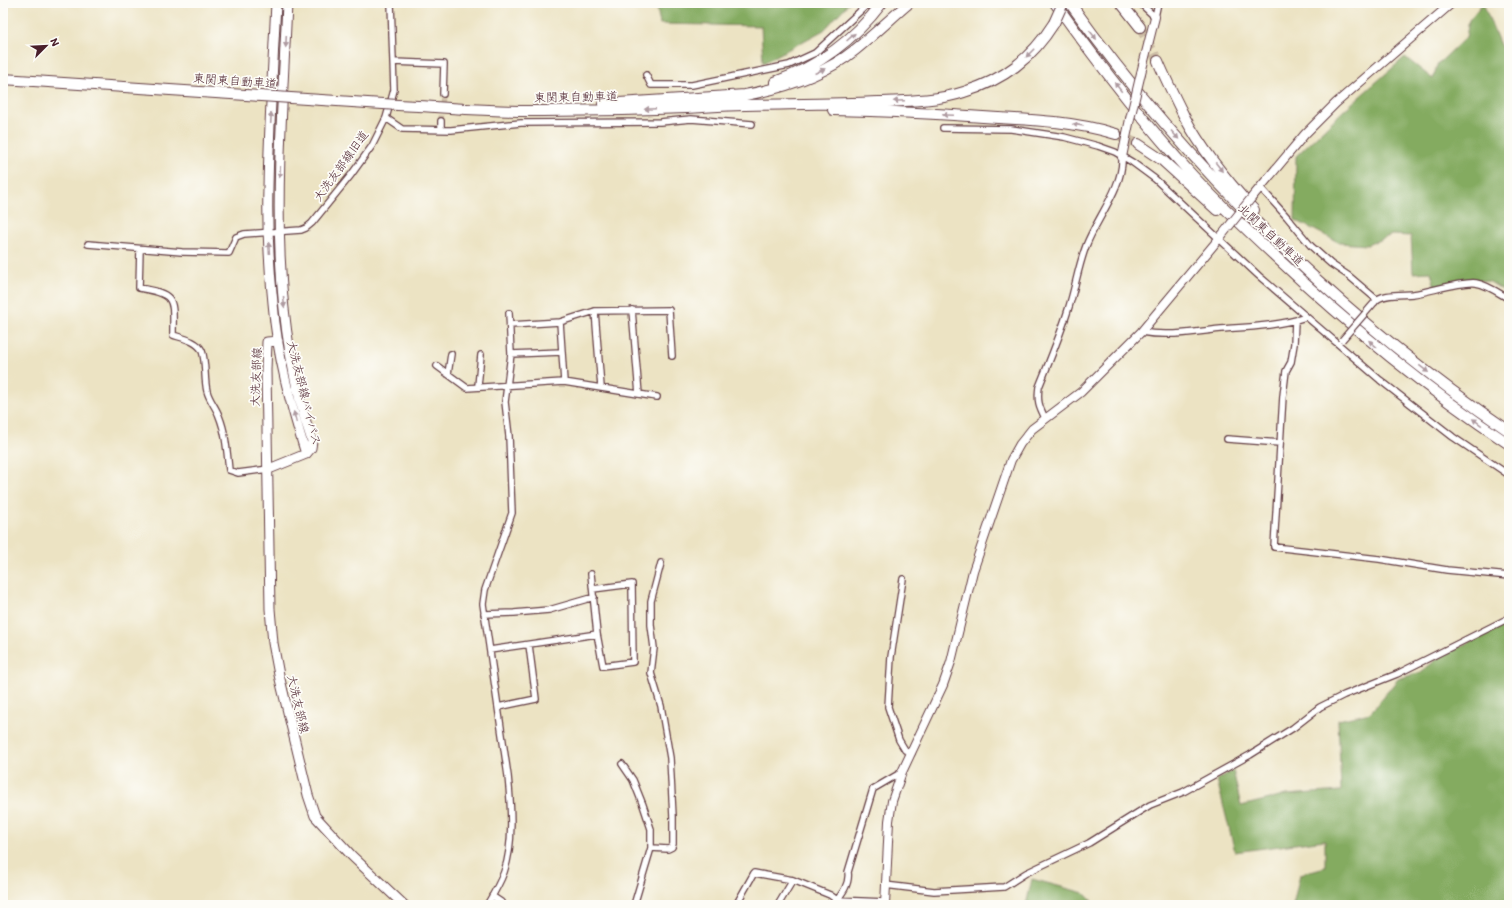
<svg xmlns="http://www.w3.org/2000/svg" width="1512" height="908" font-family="Itim,'Klee One',sans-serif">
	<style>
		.forest { fill: #84ab60; stroke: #676546 }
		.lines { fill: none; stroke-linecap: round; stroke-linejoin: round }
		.street-tunnel { stroke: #ccbca5; stroke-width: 5.5; stroke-dasharray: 5.5 3; stroke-linecap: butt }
		.highway-tunnel { stroke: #ccbca5; stroke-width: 10; stroke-dasharray: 10 5; stroke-linecap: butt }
		.street-casing { stroke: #623c42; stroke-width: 8 }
		.secondary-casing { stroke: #623c42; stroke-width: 10 }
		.primary-casing { stroke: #623c42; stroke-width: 11 }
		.highway-casing { stroke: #623c42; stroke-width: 12 }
		.street { stroke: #fff; stroke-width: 5.5 }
		.secondary { stroke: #fff; stroke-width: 8 }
		.primary { stroke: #fff; stroke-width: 9 }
		.highway { stroke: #fff; stroke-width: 10 }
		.street-bridge-casing { stroke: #623c42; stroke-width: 8; stroke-linecap: butt }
		.secondary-bridge-casing { stroke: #623c42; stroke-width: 10; stroke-linecap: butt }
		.highway-bridge-casing { stroke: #623c42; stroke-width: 12; stroke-linecap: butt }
		.street-bridge { stroke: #fff; stroke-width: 5.5 }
		.secondary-bridge { stroke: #fff; stroke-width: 8 }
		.highway-bridge { stroke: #fff; stroke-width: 10 }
		.oneway { fill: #ae9aa0 }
		.labels { text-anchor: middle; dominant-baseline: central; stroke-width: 3.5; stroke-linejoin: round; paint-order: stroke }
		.street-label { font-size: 12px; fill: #4a1f2b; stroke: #fdfcf7 }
	</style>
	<rect width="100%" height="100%" fill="#fdfcf7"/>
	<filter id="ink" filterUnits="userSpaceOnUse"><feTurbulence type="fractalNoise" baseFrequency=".025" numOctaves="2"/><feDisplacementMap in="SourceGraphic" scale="8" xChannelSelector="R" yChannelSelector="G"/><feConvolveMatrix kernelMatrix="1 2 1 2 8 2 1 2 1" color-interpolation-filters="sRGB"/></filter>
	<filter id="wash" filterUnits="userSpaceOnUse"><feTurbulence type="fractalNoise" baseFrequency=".012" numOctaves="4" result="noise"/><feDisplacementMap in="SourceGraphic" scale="16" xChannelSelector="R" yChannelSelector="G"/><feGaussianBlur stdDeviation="0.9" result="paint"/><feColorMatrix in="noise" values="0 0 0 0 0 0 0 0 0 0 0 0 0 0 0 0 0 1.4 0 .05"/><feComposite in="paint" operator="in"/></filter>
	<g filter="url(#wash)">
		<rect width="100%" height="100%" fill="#ece3c3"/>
		<path class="forest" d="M656 3H849L824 30 763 63 761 26 660 24Z
			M1483 3 1500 45 1509 53V294L1490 282 1472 279 1435 287 1431 272 1413 273 1411 236 1392 235 1367 245 1340 243 1295 220 1296 156 1342 112 1405 57 1433 79 1437 65 1466 37 1469 20Z
			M1509 622V905H1293L1300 874 1325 867V840L1235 852 1217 780 1233 770 1241 806 1286 795 1341 791 1338 720 1370 713 1398 679 1421 672 1441 656Z
			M1032 879 1084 893 1096 905H1026Z"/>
	</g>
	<g filter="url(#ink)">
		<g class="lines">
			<path class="street-tunnel" d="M441 121 443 94"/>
			<path class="highway-tunnel" d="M1140 27 1158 61
				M1116 134 1138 144"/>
			<g class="street-casing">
				<path id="street" d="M1140 3 1155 17 1158 3
					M393 62 444 64 443 94
					M646 75 651 85H692L789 65 815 53 869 3
					M386 118 402 129 451 130 521 123 660 122 691 119 752 124
					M943 128 1011 129 1064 137 1098 146 1115 152 1132 162 1155 179 1259 276 1380 380 1453 437 1509 475
					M441 130V121
					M1260 187 1287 217 1311 246 1331 264 1349 276 1376 299
					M88 244 182 252 229 253 236 237 244 234 301 230 306 228 312 223 351 175 372 146 386 118 394 90 391 3
					M140 249 139 288C177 294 173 299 173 335 182 338 198 341 202 351 206 361 204 379 207 391 209 400 216 407 219 416 226 433 227 452 229 470L238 473 269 469
					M1375 302C1380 293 1403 295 1413 294 1429 292 1462 281 1476 283 1488 285 1499 293 1509 299
					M632 310 639 394
					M595 311 601 387
					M1295 321 1294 344 1291 362 1286 371 1283 396 1274 547 1379 559 1447 570 1509 576
					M560 322 564 382
					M510 325 560 322 595 311 669 310 672 356
					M1141 332C1167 337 1195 332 1221 329 1249 327 1279 326 1306 317
					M511 354 562 352
					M437 366 467 388 564 382 657 397
					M448 374 451 354
					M478 386 481 355
					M1045 418C1039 406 1037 401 1039 387 1049 362 1060 336 1068 310 1075 289 1078 267 1086 246 1096 219 1124 186 1122 157
					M1227 439 1280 443
					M591 574 597 634 603 666 633 662 632 584 593 589
					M903 579 891 657 888 707 899 740 905 750 912 753
					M484 614 514 613 549 610 594 597
					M490 650 597 634
					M498 707 536 699 529 645
					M622 764 633 780 643 805 651 829V848L634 905
					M651 848 668 849 672 847 673 844V817L670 758 661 706 651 673 654 648 651 625V601L661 563
					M885 885 934 891 1004 887 1026 873 1089 843 1150 805 1183 792 1250 755 1293 728 1320 707 1344 695 1397 674 1509 618
					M492 896 501 902 502 905
					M487 905C493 895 500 883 504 872 514 844 511 806 508 776L483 604 485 590 512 513 509 436 505 402 511 354 509 313
					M736 905 754 873 793 880 830 895 837 900 885 902
					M778 905 793 880
					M833 905C841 895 850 885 848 872L873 789 902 772"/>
			</g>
			<g class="secondary-casing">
				<path id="secondary" d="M1141 73 1155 17
					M1122 157 1130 119
					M1253 196 1305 134 1336 103 1452 3
					M885 905 889 821 892 801 902 772 943 685 951 662 973 571 1011 460 1020 444 1032 429 1081 392 1141 332 1222 235"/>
			</g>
			<g class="primary-casing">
				<path id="primary" d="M276 3C273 65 269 126 268 188 267 226 269 265 273 303 277 355 291 406 306 454
					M287 3C281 149 264 301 312 441L311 448 306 454
					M278 341 267 342 266 370 270 609 273 643 279 675 308 795 315 816 352 856 404 905
					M269 469 306 454"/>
			</g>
			<g class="highway-casing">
				<path id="highway" d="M1055 3C1098 63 1143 122 1193 176 1219 204 1247 230 1275 256 1348 325 1425 388 1509 444
					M1070 3C1187 167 1342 318 1509 431
					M1121 3 1140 27
					M1158 61C1166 80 1175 98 1184 116 1202 150 1228 182 1254 210
					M775 82C819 66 854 40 882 3
					M603 104 745 95C783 88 824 75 855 50 874 35 891 18 909 3
					M398 105C446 107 494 112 542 111 590 111 639 110 687 108 706 107 725 105 745 105 790 104 834 104 879 102 907 101 937 101 964 92 1004 80 1032 58 1054 23
					M833 110C888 111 943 114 998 118 1037 120 1077 122 1116 134
					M1138 144 1162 160 1217 210"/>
			</g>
			<use href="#street" class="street"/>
			<use href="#secondary" class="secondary"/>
			<use href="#primary" class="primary"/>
			<use href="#highway" class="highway"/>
			<g class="street-bridge-casing">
				<path id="street-bridge" d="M1342 340 1374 303"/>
			</g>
			<g class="secondary-bridge-casing">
				<path id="secondary-bridge" d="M1130 119 1141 73
					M1222 235 1253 196"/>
			</g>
			<g class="highway-bridge-casing">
				<path id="highway-bridge" d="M1054 23 1063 3
					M3 79 398 105"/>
			</g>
			<use href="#street-bridge" class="street-bridge"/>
			<use href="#secondary-bridge" class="secondary-bridge"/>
			<use href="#highway-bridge" class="highway-bridge"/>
		</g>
		<defs><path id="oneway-solid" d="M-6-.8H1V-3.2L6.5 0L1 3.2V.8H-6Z"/></defs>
		<g class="oneway">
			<use href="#oneway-solid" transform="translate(1093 35) rotate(52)"/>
			<use href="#oneway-solid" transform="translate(851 37) rotate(-42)"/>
			<use href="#oneway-solid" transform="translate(286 42) rotate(93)"/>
			<use href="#oneway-solid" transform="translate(1030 53) rotate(134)"/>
			<use href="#oneway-solid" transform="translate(820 71) rotate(-25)"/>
			<use href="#oneway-solid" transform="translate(1118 87) rotate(-129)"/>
			<use href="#oneway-solid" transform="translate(899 101) rotate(177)"/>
			<use href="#oneway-solid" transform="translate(650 109) rotate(178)"/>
			<use href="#oneway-solid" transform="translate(948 115) rotate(-177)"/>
			<use href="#oneway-solid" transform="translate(271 118) rotate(-87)"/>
			<use href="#oneway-solid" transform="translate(1078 125) rotate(-172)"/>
			<use href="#oneway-solid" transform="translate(1175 135) rotate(48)"/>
			<use href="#oneway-solid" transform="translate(1219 167) rotate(53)"/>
			<use href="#oneway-solid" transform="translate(280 172) rotate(93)"/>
			<use href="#oneway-solid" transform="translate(269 248) rotate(-94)"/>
			<use href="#oneway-solid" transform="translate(284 302) rotate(85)"/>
			<use href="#oneway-solid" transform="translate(1373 344) rotate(-140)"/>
			<use href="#oneway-solid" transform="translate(1424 369) rotate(38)"/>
			<use href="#oneway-solid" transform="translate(295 417) rotate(-104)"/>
			<use href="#oneway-solid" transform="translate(1477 422) rotate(-144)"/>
		</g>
	</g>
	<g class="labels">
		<g class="street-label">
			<text transform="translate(235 81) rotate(4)">東関東自動車道</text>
			<text transform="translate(576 97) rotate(-1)">東関東自動車道</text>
			<text transform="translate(341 166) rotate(-54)">大洗友部線旧道</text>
			<text transform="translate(1271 235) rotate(43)">北関東自動車道</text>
			<text transform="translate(256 377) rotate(-88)">大洗友部線</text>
			<text transform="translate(304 393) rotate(76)">大洗友部線バイパス</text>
			<text transform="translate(298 704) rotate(77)">大洗友部線</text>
		</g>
	</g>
	<rect width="1512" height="908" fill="none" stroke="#fdfcf7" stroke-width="16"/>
	<g transform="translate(46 46) rotate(66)" stroke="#fdfcf7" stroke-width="3" paint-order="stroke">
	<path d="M0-3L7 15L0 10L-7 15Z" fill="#4a1f2b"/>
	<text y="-6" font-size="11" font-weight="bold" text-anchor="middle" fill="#4a1f2b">N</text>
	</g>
</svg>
